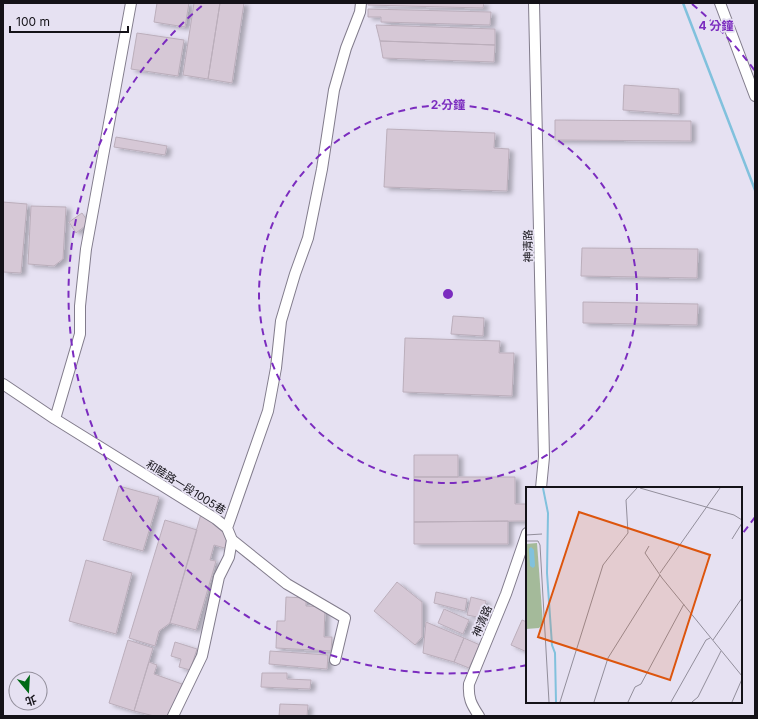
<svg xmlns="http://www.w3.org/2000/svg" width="758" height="719" font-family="Inter,'Noto Sans TC',sans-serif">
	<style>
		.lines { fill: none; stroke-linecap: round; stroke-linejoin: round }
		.stream { stroke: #81c1dd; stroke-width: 2.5 }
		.building { fill: #d6c8d6; stroke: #bbaebb; filter: url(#shadow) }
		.minor-casing { stroke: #827c8c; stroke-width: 12 }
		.minor { stroke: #fff; stroke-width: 10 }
		.ring { fill: none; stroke: #7b2cbf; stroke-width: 2; stroke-dasharray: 7 5 }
		.labels { text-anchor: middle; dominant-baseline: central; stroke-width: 3.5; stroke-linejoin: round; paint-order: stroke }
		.street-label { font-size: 11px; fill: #141218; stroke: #e6e1f2 }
		.inset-river { fill: none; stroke: #81c1dd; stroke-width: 2 }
		.inset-road { fill: none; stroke: #928e9b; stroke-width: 1 }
		.view { fill: #dd550d; fill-opacity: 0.15; stroke: #dd550d; stroke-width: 2 }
		.inset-edge { fill: none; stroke: #141218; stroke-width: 2 }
		.centre { fill: #7b2cbf; stroke: #e6e1f2; stroke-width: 2 }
		.ring-label { font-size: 12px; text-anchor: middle; font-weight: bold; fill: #7b2cbf; stroke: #e6e1f2; stroke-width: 3.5; stroke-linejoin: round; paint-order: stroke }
	</style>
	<defs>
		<filter id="shadow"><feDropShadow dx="4.5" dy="2.5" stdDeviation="2" flood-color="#0004"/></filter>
	</defs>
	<rect width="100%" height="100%" fill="#e6e1f2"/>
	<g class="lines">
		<path class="stream" d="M683 3 755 190"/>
	</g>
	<path class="building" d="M157 3H189L185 27 154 22Z
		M194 3H220L208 79 183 75Z
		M220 3H244L232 83 208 79Z
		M368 3H484L483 8 368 5Z
		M368 9 491 12 490 25 381 22V17H368Z
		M376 25 495 29V45L380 41Z
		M137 33 184 40 178 76 131 69Z
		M380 41 495 45 494 62 383 58Z
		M624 85 679 89V114L623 110Z
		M555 120 691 121V141L555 140Z
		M387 129 495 133 494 148 509 149 507 191 384 187Z
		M116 137 167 146 165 155 114 147Z
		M3 202 27 204 21 273 3 272Z
		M31 206 66 207 63 259 54 266 28 264Z
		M82 213 89 223 76 233 69 222Z
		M582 248 698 249 697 278 581 276Z
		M583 302 698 304 697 325 583 323Z
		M453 316 484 318 483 336 451 334Z
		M405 338 500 341 499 353H514L512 396 403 392Z
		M414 455H458V477H414Z
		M414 477H515V504H526V521L414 522Z
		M119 486 159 497 143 551 103 540Z
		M201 514 225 531 228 549 214 545 210 560 216 561 196 630 170 623Z
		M165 520 197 530 170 623 159 631 155 646 129 638Z
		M508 521V544H414V522Z
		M86 560 132 573 116 634 69 621Z
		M397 582 422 602V637L415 645 374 611Z
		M436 592 467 599 465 611 434 603Z
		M286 597 306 598V606L325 607 324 637H332L331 651 276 648 277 621H285Z
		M471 597 486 601 482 618 467 615Z
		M444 609 469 620 463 634 438 623Z
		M522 620 527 622V652L511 645Z
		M426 622 464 638 454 662 423 653Z
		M464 638 480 645 469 668 454 662Z
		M128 640 153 648 134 711 109 703Z
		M175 642 197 649 190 670 179 667 181 659 171 656Z
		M270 651 328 655 327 669 269 664Z
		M149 662 157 665 154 674 182 684 169 716H154L134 711Z
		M262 673H287V679L311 680 310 689 261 687Z
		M280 704 308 705 307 716H279Z"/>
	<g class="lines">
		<g class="minor-casing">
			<path id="minor" d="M534 3 544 457 541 488
				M720 3 755 96
				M3 384 55 419 216 519 227 528 232 540 229 557 219 577 202 656 173 716
				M55 419 80 334V306L86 249 131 3
				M227 528 268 411 276 368 281 321 295 274 308 238 322 169 334 90 346 48 360 12 361 3
				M232 540 287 584 345 618 335 660
				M479 716C471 704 468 698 469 684L506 594 527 533"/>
		</g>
		<use href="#minor" class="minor"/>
	</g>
	<g class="ring">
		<circle cx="448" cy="294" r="189"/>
		<path d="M755 517A379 379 0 0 1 743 533M527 665A379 379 0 0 1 204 4M692 4A379 379 0 0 1 755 71"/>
	</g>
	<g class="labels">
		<g class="street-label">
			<text transform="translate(528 246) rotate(-91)">神清路</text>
			<text transform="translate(186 487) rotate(32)">和睦路一段1005巷</text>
			<text transform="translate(482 621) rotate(-67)">神清路</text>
		</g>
	</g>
	<g transform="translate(526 487)">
		<rect width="216" height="216" fill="#e6e1f2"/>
		<path d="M11 56 17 137 13 141 0 142V57Z" fill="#a4ba9a"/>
		<path d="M5 60 8 63 9 79 7 81 4 79 3 62Z" fill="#81c1dd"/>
		<path class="inset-river" d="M17 1 22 26 21 86 26 158 29 166 30 215"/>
		<path class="inset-road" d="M114 1 208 28 216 33M0 48 16 47M206 52 216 36M0 54H12L14 58 23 215M123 59 119 66 136 91 216 189M134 86 194 1M187 153 216 111M34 215 77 78 102 46 100 13 111 1M68 215 82 171 134 88M102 215 109 200 115 197 158 117M145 215 180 153 184 151M166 215 172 210 195 164M206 215 216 192"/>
		<path class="view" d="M53 25 184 68 144 193 12 150Z"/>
		<rect width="216" height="216" class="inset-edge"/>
	</g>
	<circle cx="448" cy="294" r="6" class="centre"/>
	<g class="ring-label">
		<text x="716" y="30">4 分鐘</text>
		<text x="448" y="109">2 分鐘</text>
	</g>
	<rect width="758" height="719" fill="none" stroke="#141218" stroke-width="8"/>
	<g transform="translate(28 691) rotate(162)"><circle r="19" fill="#e6e1f2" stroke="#928e9b"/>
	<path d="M0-3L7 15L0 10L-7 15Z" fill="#006916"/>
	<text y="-6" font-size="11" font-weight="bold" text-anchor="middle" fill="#141218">北</text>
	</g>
	<path d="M10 26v6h118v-6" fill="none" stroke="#141218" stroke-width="2"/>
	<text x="16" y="26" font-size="12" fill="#141218" stroke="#e6e1f2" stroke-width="3" paint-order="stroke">100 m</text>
</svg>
